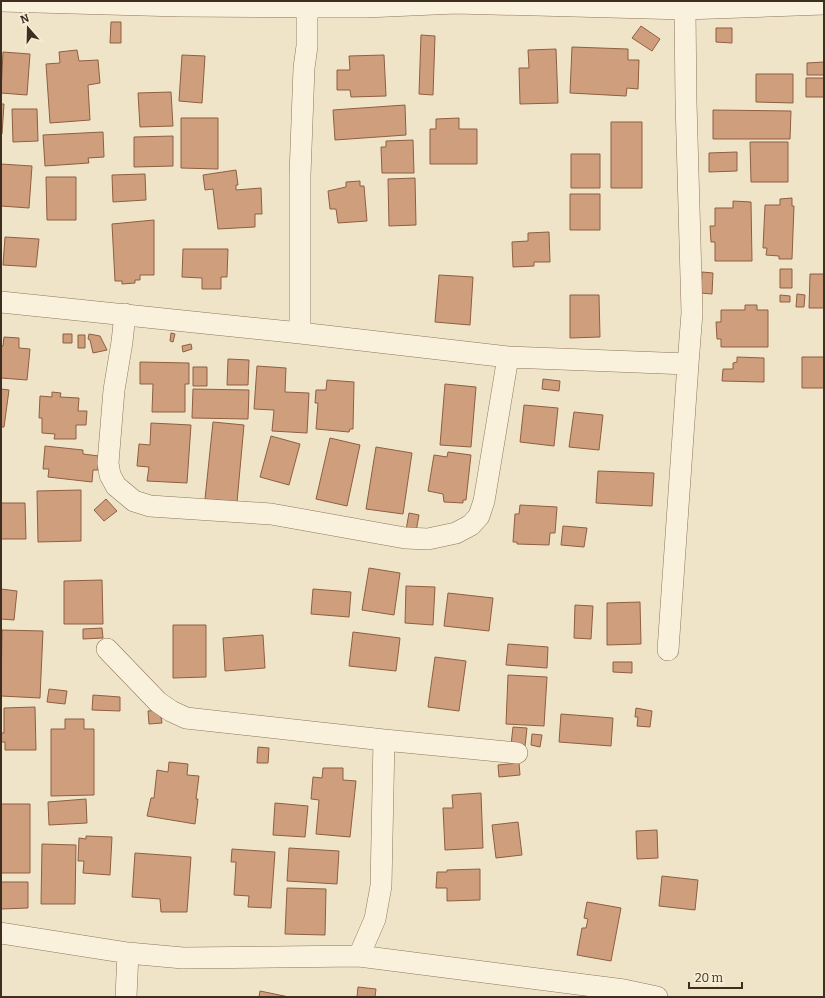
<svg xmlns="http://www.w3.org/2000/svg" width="825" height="998" font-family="Bitter,serif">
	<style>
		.building { fill: #cf9f7d; stroke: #8d5f41 }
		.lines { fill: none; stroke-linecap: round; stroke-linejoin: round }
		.minor-casing { stroke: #8d765c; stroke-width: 22 }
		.minor { stroke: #faf1dc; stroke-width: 21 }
	</style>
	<rect width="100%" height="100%" fill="#f0e4c8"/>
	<path class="building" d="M111 22H121V43H110Z
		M641 26 660 39 652 51 632 38Z
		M716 28H732V43L716 42Z
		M421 35 435 36 433 95 419 94Z
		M572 47 628 49V60H639L638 89 627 88 626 96 570 93Z
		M556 49 558 103 520 104 519 68H529L528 50Z
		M77 50 79 61 98 60 100 83 88 85 90 120 50 123 46 64 60 63 59 52Z
		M3 52 30 54 27 95 1 93Z
		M182 55 205 56 202 103 179 101Z
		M384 55 386 96 351 97 350 90H337V70H350L349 56Z
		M824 62V75H807V63Z
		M756 74H793V103L756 102Z
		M806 78H824V97H806Z
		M171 92 173 126 140 127 138 93Z
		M1 104H4L2 134H1Z
		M405 105 406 135 335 140 333 110Z
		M12 109H37L38 141 13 142Z
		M713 110 791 111 790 139H713Z
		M181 118H218V169L181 168Z
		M459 118V129H477V164H430V129H436V119Z
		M611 122H642V188H611Z
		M103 132 104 157 88 158 89 163 45 166 43 135Z
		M173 136V166L134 167V137Z
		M413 140 414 173H382L381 147H386V141Z
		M750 142H788V182H751Z
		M737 152V171L709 172V153Z
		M571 154H600V188H571Z
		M1 164 32 166 29 208 1 206Z
		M236 170 238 185H236V190L261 188 262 214H255V227L218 229 213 189 205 190 203 175Z
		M145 174 146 200 113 202 112 175Z
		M46 177H76V220H47Z
		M415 178 416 225 389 226 388 179Z
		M360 181V186H364L367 221 338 223 336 209H330L328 191 346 187V182Z
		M570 194H600V230H570Z
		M792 198V206H794L792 259H779V256L766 255 767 248H763L765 205H780V199Z
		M733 201 751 202 752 261H715V242H711L710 226H715V208H733Z
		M154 220V275H140V280H135V283L122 284V281H115L112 224Z
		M549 232 550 262H534V266L513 267 512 242 528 241V233Z
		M5 237 39 239 36 267 3 265Z
		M183 249H228L227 277H221V289H202V278L182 277Z
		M780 269H792V288H780Z
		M702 272 713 273 712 294 701 293Z
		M810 274H824V308H809Z
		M439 275 473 277 470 325 435 322Z
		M797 294 805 295 804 307H796Z
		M570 295H599L600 337 570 338Z
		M780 295 790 296V302H780Z
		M745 305H757V310H768V347H721V339H717L716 322H721V310H745Z
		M171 333 175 334 173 342 170 341Z
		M63 334H72V343H63Z
		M89 334 100 336 107 350 93 353 90 340 88 339Z
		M78 335H85V348H78Z
		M4 337 19 338V348L30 349 27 380 1 378V346H3Z
		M191 344 192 349 183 352 182 346Z
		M737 357 764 358V382L722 381 723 369H733V363L737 362Z
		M802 357H824V388H802Z
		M228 359 249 360 248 385H227Z
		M140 362 189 363V384H185V412H152L153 384H140Z
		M257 366 286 368 285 392 309 393 307 433 272 431 274 410 254 409Z
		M193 367H207V386H193Z
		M543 379 560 381 559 391 542 389Z
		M327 380 354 382 353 429H350L349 432 316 429 318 403H315L316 390H326Z
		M445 384 476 387 471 447 440 445Z
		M1 389 9 390 4 427H1Z
		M193 389 249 390 248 419 192 418Z
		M52 392 61 393 60 397 79 398 78 411H87L86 425H76V439H54L55 434 42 433V418H39L40 396 52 397Z
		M524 405 558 408 554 446 520 442Z
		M574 412 603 415 599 450 569 447Z
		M213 422 244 425 237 502 205 499Z
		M151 423 191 425 187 483 147 481 149 467 137 466 139 444 150 445Z
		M271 436 300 444 289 485 260 477Z
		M330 438 360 445 347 506 316 499Z
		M45 446 83 450V454L99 456 98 470H93L92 482 48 477 49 469H43Z
		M376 447 412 453 403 514 366 509Z
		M448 452 471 455 466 500H463V503L444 502 443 494 428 491 434 455 447 457Z
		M598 471 654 473 652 506 596 503Z
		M81 490V541L38 542 37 491Z
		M106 499 117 511 104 521 94 510Z
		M1 503H25L26 539H1Z
		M520 505 557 507 555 533H550L549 545 517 544V542H513L515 514H519Z
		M409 513 419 515 416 532 406 530Z
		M563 526 587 528 584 547 561 545Z
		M369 568 400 573 394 615 362 610Z
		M102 580 103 624H64V581Z
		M406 586 435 587 433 625 405 623Z
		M1 589 17 591 14 620 1 619Z
		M313 589 351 592 349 617 311 614Z
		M448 593 493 598 489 631 444 626Z
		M640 602 641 644 607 645V603Z
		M575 605 593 606 591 639 574 638Z
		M173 625H206V677L173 678Z
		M102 628 103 638 83 639V629Z
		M2 630 43 631 40 698 1 696Z
		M353 632 400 638 396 671 349 666Z
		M263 635 265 668 225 671 223 638Z
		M508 644 548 647 547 668 506 665Z
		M435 657 466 661 459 711 428 707Z
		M613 662H632V673L613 672Z
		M508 675 547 677 544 726 506 724Z
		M49 689 67 691 65 704 47 702Z
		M93 695 120 697V711L92 710Z
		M35 707 36 750H5V742H1V733H4V708Z
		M636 708 652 711 650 727 637 726 638 717H635Z
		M160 710 162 723 149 724 148 711Z
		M561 714 613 718 611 746 559 742Z
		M65 719H84V729H94V795L51 796V729H65Z
		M513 727 527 728 525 746 511 745Z
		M532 734 542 735 540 747 531 745Z
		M258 747 269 748 268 763H257Z
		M169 762 188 764 187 775 199 776 196 799H198L195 824 147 816 151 798H154L157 770 168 772Z
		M519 763 520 775 499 777 498 765Z
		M323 768H343V780L356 781 350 837 316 834 319 800 311 799 313 777 322 778Z
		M481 793 483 848 445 850 443 808H453L452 795Z
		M86 799 87 823 49 825 48 802Z
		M275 803 308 806 305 837 273 835Z
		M1 804H30V873H1Z
		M518 822 522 855 496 858 492 825Z
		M657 830 658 858 637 859 636 831Z
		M86 836 112 837 110 875 83 873 84 861H78L79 838 86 839Z
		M42 844 76 845 75 904H41Z
		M289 848 339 851 337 884 287 881Z
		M232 849 275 852 271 908 248 907 249 896 234 895 236 862H231Z
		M135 853 191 857 187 912H161L160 899 132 897Z
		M480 869V900L447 901V888H436L437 872H447V870Z
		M662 876 698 880 695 910 659 906Z
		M1 882H28V908L1 909Z
		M287 888 326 889 325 935 285 934Z
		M587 902 621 908 611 961 577 955 582 928H586L588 919 584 918Z
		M358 987 376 989 375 997H357Z
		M260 991 289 997H259Z"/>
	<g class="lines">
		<g class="minor-casing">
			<path id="minor" d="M1 1 179 6 366 7 456 3 685 9 824 4
				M1 302 300 333 508 357 688 364 692 313 686 102 685 9
				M125 314 122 342 114 390 108 463 110 475 116 486 134 501 150 506 271 514 405 538 428 539 456 533 471 525 479 516 484 501 508 357
				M300 333V175L304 68 307 46V6
				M107 649 158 702 171 711 186 718 384 740 517 753
				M668 650 688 364
				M1 933 128 953 183 958 359 956 624 990 657 997
				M359 956 375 919 381 886 384 740
				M126 997 128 953"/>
		</g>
		<use href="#minor" class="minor"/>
	</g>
	<rect width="825" height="998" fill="none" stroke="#3d2e20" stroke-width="4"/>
	<g transform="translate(28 28) rotate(340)" stroke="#f7eed8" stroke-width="3" paint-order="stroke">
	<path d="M0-3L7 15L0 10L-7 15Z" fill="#3d2e20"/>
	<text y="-6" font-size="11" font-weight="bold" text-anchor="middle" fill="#3d2e20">N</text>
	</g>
	<path d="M689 982v6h53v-6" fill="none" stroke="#3d2e20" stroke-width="2"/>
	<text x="695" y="982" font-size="12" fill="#3d2e20" stroke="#f7eed8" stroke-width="3" paint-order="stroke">20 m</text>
</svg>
